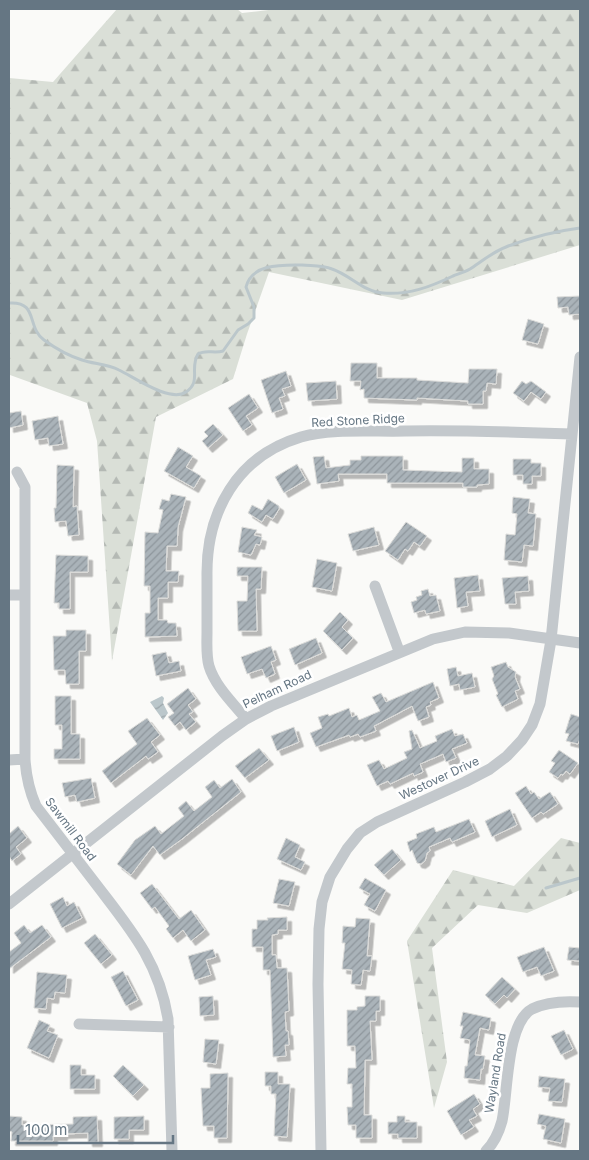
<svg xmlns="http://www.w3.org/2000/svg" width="589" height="1160" font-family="Inter,sans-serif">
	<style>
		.forest { fill: url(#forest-firs) }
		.water { fill: url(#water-waves) }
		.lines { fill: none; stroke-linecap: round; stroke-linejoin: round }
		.stream { stroke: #bbc7cb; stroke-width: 3 }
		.building { fill: url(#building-hatch); stroke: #dcdcda; filter: url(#shadow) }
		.street { stroke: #c3c8cc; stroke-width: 11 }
		.labels { text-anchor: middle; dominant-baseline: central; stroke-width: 5; stroke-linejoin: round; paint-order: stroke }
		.street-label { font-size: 12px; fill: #657683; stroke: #fff }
	</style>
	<defs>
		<pattern id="forest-firs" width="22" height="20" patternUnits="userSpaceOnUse" patternTransform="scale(1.25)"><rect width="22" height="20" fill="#dadfd7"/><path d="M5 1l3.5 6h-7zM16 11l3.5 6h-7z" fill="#b4b9b4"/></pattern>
		<pattern id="water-waves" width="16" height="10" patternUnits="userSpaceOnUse" patternTransform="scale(1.25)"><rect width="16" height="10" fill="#bbc7cb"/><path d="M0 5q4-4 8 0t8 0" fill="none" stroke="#9ca6aa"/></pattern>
		<pattern id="building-hatch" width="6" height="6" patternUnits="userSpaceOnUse" patternTransform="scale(1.25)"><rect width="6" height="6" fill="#aab3b9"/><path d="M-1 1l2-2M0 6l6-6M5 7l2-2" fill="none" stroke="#8e969c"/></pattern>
		<filter id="shadow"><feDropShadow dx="4.5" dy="4.5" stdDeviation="0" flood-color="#0004"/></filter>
	</defs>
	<rect width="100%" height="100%" fill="#fafaf8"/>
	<path class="forest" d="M117 9H237L242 13 277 9H580V245L402 300 269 272 247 334 233 379 156 417 112 661 97 441 87 403 10 375 9 376V78L53 82Z
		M561 838 580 843V890L527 913 478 905 432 948 447 1062 434 1108 407 941 453 870 514 886Z"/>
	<path class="water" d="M162 696 164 698 163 703 168 713 163 720 150 702Z"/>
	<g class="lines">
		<path class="stream" d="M9 303C39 301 26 327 44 340 55 348 69 356 82 360 94 364 107 364 119 370 134 377 170 403 186 392 202 381 189 369 198 354 206 349 214 354 223 351L238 330 248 324 254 318V307L246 287C252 263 283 265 302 265 312 266 322 265 332 269 350 275 364 292 383 293 409 295 430 287 453 276 458 274 465 272 470 269 482 261 493 252 506 247 529 238 556 231 580 228
			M546 888 580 878"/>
	</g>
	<path class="building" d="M580 296V314L569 315 568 307 558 308 557 297Z
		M528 319 544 324 538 344 522 340Z
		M351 363H377V378H417V380L468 383 469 369H497L496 384 487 383 486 391H483V404H468V401L417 398V400L364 398V389L360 390 361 381H350Z
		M286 371 291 386 282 389 285 396 279 398 283 409 272 413 261 380Z
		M336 381 337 399 308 401 306 383Z
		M522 381 526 384 531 381 546 392 541 399 531 392 524 401 513 393Z
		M249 394 258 408 246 416 252 425 243 431 228 408Z
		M21 411 23 425 9 428V413Z
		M58 416 63 444 49 446 48 438 35 440 32 421Z
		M213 424 223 435 208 448 202 441 208 436 204 432Z
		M178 447 193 456 186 467 201 476 194 488 164 471Z
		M324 456 326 468 350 465V460H361V456H403V470L462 472V458H474V469H489V484L477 485V487H463V483H387V474H338L339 481 317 484 313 457Z
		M513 459H531V463H541V476H532V484H523V475H513Z
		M297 464 306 480 284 493 275 477Z
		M57 465 74 466 73 507 77 506 79 535 68 536 66 521 55 522 54 508H56Z
		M171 494 186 497 178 527 177 546H167L166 571H179L178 582H168V598H158V620H167L168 623H176L177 636 145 637V613H150V586H144L145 532 158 533 163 510 159 509 162 499 169 501Z
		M513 497 530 499 528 513 536 514 533 546 524 545 522 562 504 560 506 534 515 535 517 514 512 513Z
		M268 499 279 506V509L273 519 266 515 262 522 248 513 252 505 262 510Z
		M406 522 427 536 420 546 414 542 408 551 405 549 398 560 385 551Z
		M242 527 257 530 254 535 262 537 260 545 256 544 251 555 238 552Z
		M374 527 379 545 353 551 348 534Z
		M56 555 88 556V572H70V609H59V603H54Z
		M317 559 337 563 332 591 312 587Z
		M237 567H262L261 589H256L257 631H238L237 601H247L248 576H237Z
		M478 575 480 591 466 592 468 606 457 608 454 578Z
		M528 576 529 591 515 592 516 604H505L502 578Z
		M428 589 430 596 436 595 440 611 426 614 425 610 414 613 411 602 417 600 416 597 422 595 421 591Z
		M340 612 348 620 342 627 353 638 342 650 323 631Z
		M66 630H86V651H79V684H66L65 670H54L53 636H66Z
		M316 638 322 653 295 665 289 649Z
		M271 646 276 660 271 662 275 674 266 678 262 669 247 674 241 657Z
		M166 652 169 663 179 661 181 671 156 676 152 655Z
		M506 662 508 667 516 672 515 677 520 689 515 691 518 699 502 707 496 695 498 694 492 679 494 676 491 667Z
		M456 667 458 676 472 673 475 687 460 690 459 684 450 686 447 669Z
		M433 682 439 698 430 702 431 705 426 707 429 717 418 721 412 706 374 726 376 731 360 737 358 734 350 737 349 735 316 747 310 733 322 728 318 717 328 714 329 716 349 708 352 717 357 715 359 720 380 711 372 697 381 693 386 702Z
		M188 688 196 699 188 705 193 712 189 714 196 722 186 730 180 722 175 726 168 717 174 713 167 704Z
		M55 696H71V734H80V759H54V749H62V725H55Z
		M571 714 580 717V738L578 744 566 741 569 734 565 733Z
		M147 718 160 735 151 742 158 752 148 759 146 756 111 783 102 771 137 744 128 731Z
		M294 727 299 742 277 751 271 736Z
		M452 729 455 736 463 734 467 743 452 749 456 758 446 762 443 754 420 764 423 772 414 776 413 773 390 784 388 781 377 786 367 765 379 760 384 769 407 758 404 752 412 749 409 731 412 730 420 748 437 741 435 736Z
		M259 748 269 760 245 778 235 766Z
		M559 750 578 763 570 774 566 771 563 775 561 774 558 778 549 772 555 763 551 761Z
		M91 778 95 798 77 802 75 795 65 797 62 783Z
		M232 779 241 792 182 839 160 855 153 846 131 875 117 864 135 840 155 826 161 834 184 816 178 808 186 801 194 811 212 797 205 787 214 780 220 788Z
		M526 786 531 794 534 792 539 799 550 792 558 804 543 814 541 812 532 818 515 793Z
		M510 809 517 825 492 837 485 821Z
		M469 819 475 832 452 842 450 838 429 847 430 851 427 853 425 861 421 864 417 863 412 850 410 852 407 842 417 838 416 834 434 827 436 832Z
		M18 826 27 838 16 847 21 854 12 861 9 856V834Z
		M286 838 300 845 295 857 305 862 301 870 277 859Z
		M392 849 401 860 384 875 374 865Z
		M365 878 386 890 375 911 364 905 370 894 359 888Z
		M279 879 295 882 289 906 273 903Z
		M152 884 179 919 191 910 205 930 191 941 183 930 173 938 166 929 169 926 155 907 152 909 140 893Z
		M63 897 67 906 74 902 82 918 62 928 50 904Z
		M287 917V930H278V934L272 935V955H276L277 968H287L289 1011 285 1012 286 1031H288L289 1045H285L286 1056 273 1057 270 970H263V947H252V929H257V920H268L267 918Z
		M356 918 370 919 367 956H372L370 971 363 970 361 985 351 984 352 970 342 969 345 943H342L343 926 355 927Z
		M24 925 30 933 42 925 51 937 9 969V952L21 943 14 933Z
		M95 934 112 955 101 964 84 943Z
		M544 947 554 971 541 976 537 967 523 972 517 957Z
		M569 947 580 948V961L567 960Z
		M213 949 216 957 206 960 211 975 195 980 188 956Z
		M123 971 138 1000 126 1006 111 977Z
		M37 972 67 975 65 993 55 992 54 999 47 998 46 1009 34 1008Z
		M502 977 515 989 507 998 504 995 495 1004 485 995Z
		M213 996 214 1015 200 1016 199 997Z
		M365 996H380V1011H376V1021H370L372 1060H365L364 1115H372V1138H356V1125H348L347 1107H352V1084H347L348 1068H356L355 1046H347V1010H357V1007L365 1006Z
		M463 1012 491 1018 489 1030 480 1028 475 1055 485 1056 483 1069H481L480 1080 464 1078 465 1066H467L470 1040 460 1038 463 1026H460Z
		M39 1020 50 1025 47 1031 58 1035 49 1058 27 1048Z
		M564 1030 573 1049 561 1055 551 1036Z
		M205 1039 219 1040 216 1064 203 1062Z
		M70 1065H81V1075H95V1089H70Z
		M123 1065 144 1085 133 1096 113 1076Z
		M265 1072H278V1084H290L287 1137 274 1136 276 1094H271V1086H265Z
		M228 1073 227 1138H214V1126H203L201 1088H210V1074Z
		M539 1076 565 1079 562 1102 548 1101 550 1088 538 1087Z
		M474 1094 480 1104 473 1109 477 1116 469 1120 474 1127 461 1135 447 1111Z
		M539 1114 565 1119 561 1143 543 1139 546 1126 537 1124Z
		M9 1116 22 1117V1125L73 1124V1117L97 1116 98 1142H88V1133L63 1134V1136H53V1141H11L12 1132 9 1131Z
		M144 1116V1130H129V1139H114V1117Z
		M397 1116H405V1122H417V1138H398V1134H388V1122H397Z"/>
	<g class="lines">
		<path class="street" d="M17 472 25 487V759C26 776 29 790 36 806 57 833 78 861 99 888 132 931 159 963 168 1019L172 1151
			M375 586 399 651
			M9 595H24
			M246 719C233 703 215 686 209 666 206 656 207 643 207 632 207 614 207 595 207 576 206 512 237 456 301 437 330 428 375 432 406 431 462 430 517 432 572 434
			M9 760 25 759
			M9 904 222 736 246 719 271 706 433 639 465 632 509 633 580 643
			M79 1024 169 1027
			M321 1151 318 984 319 929 322 902 330 877 347 849 360 833 377 822 465 782 490 769 507 756 522 740 532 725 540 704 551 640 580 357
			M486 1151C494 1143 499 1132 502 1121 508 1094 506 1023 532 1009 546 1002 564 1001 580 1002"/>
	</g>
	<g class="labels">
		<g class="street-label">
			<text transform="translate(358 420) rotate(-3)">Red Stone Ridge</text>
			<text transform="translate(277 689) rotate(-25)">Pelham Road</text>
			<text transform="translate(439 778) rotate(-25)">Westover Drive</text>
			<text transform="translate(71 829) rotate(53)">Sawmill Road</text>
			<text transform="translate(495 1073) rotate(-81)">Wayland Road</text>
		</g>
	</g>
	<rect width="589" height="1160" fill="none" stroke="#657683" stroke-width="20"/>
	<path d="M18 1135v8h155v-8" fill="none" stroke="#657683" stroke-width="2.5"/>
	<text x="25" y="1135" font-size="15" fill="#657683" stroke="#ffffff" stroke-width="4" paint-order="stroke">100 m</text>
</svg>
